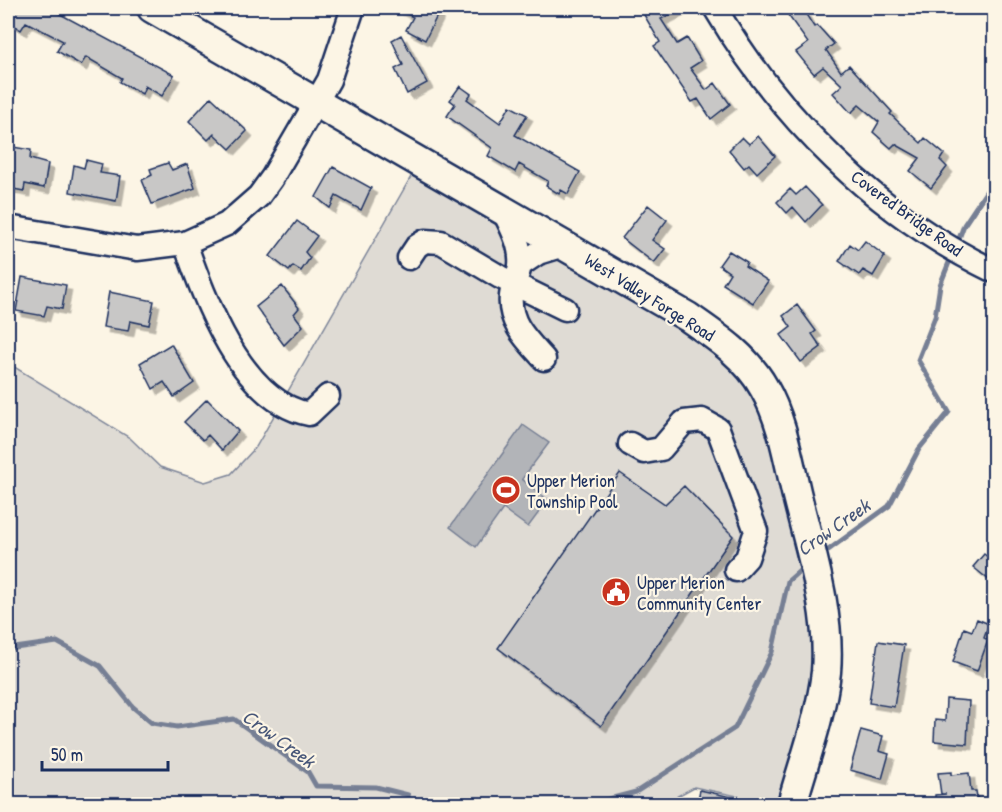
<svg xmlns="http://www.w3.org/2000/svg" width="1002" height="812" font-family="'Patrick Hand',sans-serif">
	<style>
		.green { fill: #dfdbd4; stroke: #7d8599; stroke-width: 1.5 }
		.water { fill: #b2b4b8; stroke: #767f94; stroke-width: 1.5 }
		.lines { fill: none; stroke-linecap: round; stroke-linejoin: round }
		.stream { stroke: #767f94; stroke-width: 5 }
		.building { fill: #c8c7c6; stroke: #1b2f5e; stroke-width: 1.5; filter: url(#shadow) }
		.minor-casing { stroke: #1b2f5e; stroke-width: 27 }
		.major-casing { stroke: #1b2f5e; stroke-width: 33 }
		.minor { stroke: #fcf5e5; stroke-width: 22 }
		.major { stroke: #fcf5e5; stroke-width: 28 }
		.labels { text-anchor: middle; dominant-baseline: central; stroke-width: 4.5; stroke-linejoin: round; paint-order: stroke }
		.street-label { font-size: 18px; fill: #1b2f5e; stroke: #fcf5e5 }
		.poi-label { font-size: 18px; fill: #1b2f5e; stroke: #fcf5e5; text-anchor: start }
		.water-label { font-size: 20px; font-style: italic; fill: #485779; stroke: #fcf5e5 }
	</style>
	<defs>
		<filter id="shadow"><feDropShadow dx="5.5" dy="5.5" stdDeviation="0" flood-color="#0004"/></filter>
	</defs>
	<rect width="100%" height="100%" fill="#fcf5e5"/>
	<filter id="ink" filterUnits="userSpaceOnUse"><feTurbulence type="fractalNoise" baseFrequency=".0167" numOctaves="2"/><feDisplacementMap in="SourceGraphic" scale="12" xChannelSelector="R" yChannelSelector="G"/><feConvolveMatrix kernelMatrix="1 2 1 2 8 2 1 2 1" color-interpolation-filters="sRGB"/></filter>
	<g filter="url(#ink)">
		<path class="green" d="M420 161 755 373 825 620 792 804H776L694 787 663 804H8V363L130 438 160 467 205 482 231 474 256 447Z"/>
		<path class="water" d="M523 425 549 443 522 479 548 500 528 527 503 509 476 547 450 527Z"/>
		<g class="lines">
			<path class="stream" d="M957 244 964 225 994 180
				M820 556 889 506 919 449 949 412 918 360 935 317 940 285 952 255
				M8 649 57 642 100 666 133 707 152 723 177 727 234 719 308 772 316 786 376 787 408 795 410 804
				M590 804 636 792 735 728 772 652 788 581 805 566"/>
		</g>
		<path class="building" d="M8 8H49L174 75 162 96 145 86 142 94 120 82 122 78 86 57 81 65 57 51 63 41 26 22 21 30 8 21Z
			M395 8H441L425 40 406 30 413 17Z
			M640 8H683L661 19 677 44 687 38 701 61 690 68 706 90 715 83 730 104 711 119 698 99 692 102 654 46 660 42Z
			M783 8H802L814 27 817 25 834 44 826 50 841 72 849 65 892 112 890 114 921 143 925 138 944 154 940 160 947 167 931 188 910 171 920 158 895 144 891 148 873 132 879 122 859 105 851 113 833 93 842 85 823 67 814 74 796 52 808 43Z
			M401 35 427 83 407 94 395 69 403 65 392 40Z
			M460 86 471 94 467 99 500 123 510 106 527 115 515 135 580 172 568 194 561 190 559 194 546 186 548 181 519 164 515 172 488 156 492 148 447 116 455 104 450 100Z
			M211 97 247 131 230 149 214 134 208 140 189 121Z
			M758 136 775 156 757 173 749 164 744 168 729 150 742 137 749 144Z
			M13 147 31 150 30 159 48 164 44 188 25 184 24 191 8 188V158L11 159Z
			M86 160 102 164 100 173 120 176 116 201 70 192 74 165 84 168Z
			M168 163 172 170 187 164 195 188 152 204 142 180 152 175 150 169Z
			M333 167 371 188 361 210 336 196 330 208 316 197Z
			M805 187 822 205 806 222 793 207 787 213 777 202 790 189 796 195Z
			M648 205 667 220 652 240 665 249 654 263 622 238Z
			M297 221 317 236 305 252 310 258 301 271 293 266 289 271 270 256Z
			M865 241 885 256 873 276 863 270 859 275 839 261 850 244 858 250Z
			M729 251 747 262 745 266 768 281 753 303 723 284 730 273 719 265Z
			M22 277 66 285 62 309 47 306 44 316 16 311Z
			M282 286 299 308 294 314 303 326 284 345 256 307Z
			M109 292 154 301 149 325 130 321 128 331 103 327Z
			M797 305 816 331 812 334 821 347 801 362 781 335 791 327 783 316Z
			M171 344 194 383 174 397 164 382 153 389 140 363Z
			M207 399 238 431 222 450 208 435 203 440 184 422Z
			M620 473 665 504 684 486 733 536 601 726 498 648Z
			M984 554 994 562V584L973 567Z
			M977 619 989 624 984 638 988 640 977 671 953 662 964 628 972 631Z
			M878 641 904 645 894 707 869 703Z
			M946 699 969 701 967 744 934 741 935 720 945 721Z
			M861 730 883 736 879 751 889 754 882 779 850 770Z
			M951 772V775L969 773 971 791H976L978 804H935V795L946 794H941L938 773Z
			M700 790 740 799 739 804H697Z"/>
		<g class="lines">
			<g class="minor-casing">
				<path id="minor" d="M715 8C780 118 877 215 994 271
					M502 208C510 225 522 245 520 265 519 275 512 285 511 296 508 323 528 341 544 359
					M8 227 137 249 185 243 227 224 259 196 272 178 329 80 353 8
					M185 243C205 300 241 401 309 414L328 396
					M409 258 417 246 425 241 441 242 500 277 565 309
					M520 265 538 253 564 245
					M630 444 644 452 661 449 684 422 702 420 718 429 756 531 747 558 736 570"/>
			</g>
			<g class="major-casing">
				<path id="major" d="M152 8 688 317C717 337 747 357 764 388 782 419 788 458 796 492 810 550 831 612 826 672 821 716 804 761 792 804"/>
			</g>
			<use href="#minor" class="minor"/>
			<use href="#major" class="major"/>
		</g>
	</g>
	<defs>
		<g id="stadium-disc" transform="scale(1.5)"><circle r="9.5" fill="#c8321e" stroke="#fcf5e5"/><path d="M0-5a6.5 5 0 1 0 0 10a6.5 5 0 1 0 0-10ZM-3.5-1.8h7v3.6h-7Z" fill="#fff"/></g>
		<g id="civic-disc" transform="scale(1.5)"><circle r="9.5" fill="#c8321e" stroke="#fcf5e5"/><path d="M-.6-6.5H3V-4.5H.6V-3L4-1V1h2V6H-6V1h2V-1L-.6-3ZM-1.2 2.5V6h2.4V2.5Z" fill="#fff"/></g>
	</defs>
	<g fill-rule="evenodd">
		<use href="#stadium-disc" x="506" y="490"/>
		<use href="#civic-disc" x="616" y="592"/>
	</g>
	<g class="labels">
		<g class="street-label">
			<text transform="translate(907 213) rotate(36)">Covered Bridge Road</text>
			<text transform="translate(650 297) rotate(32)">West Valley Forge Road</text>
		</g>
		<g class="poi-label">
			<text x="527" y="480">Upper Merion<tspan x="527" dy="21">Township Pool</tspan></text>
			<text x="637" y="582">Upper Merion<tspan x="637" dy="21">Community Center</tspan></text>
		</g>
		<g class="water-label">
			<text transform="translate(833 527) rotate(-35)">Crow Creek</text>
			<text transform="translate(279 738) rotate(36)">Crow Creek</text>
		</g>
	</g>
	<rect width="1002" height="812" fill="none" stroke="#fcf5e5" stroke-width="30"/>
	<rect x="15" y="15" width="972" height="782" fill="none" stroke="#1b2f5e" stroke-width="2" filter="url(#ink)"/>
	<path d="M42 761v9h126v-9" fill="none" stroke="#1b2f5e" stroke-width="3"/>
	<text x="51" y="761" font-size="18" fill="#1b2f5e" stroke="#fcf5e5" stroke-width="4.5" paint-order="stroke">50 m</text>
</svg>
